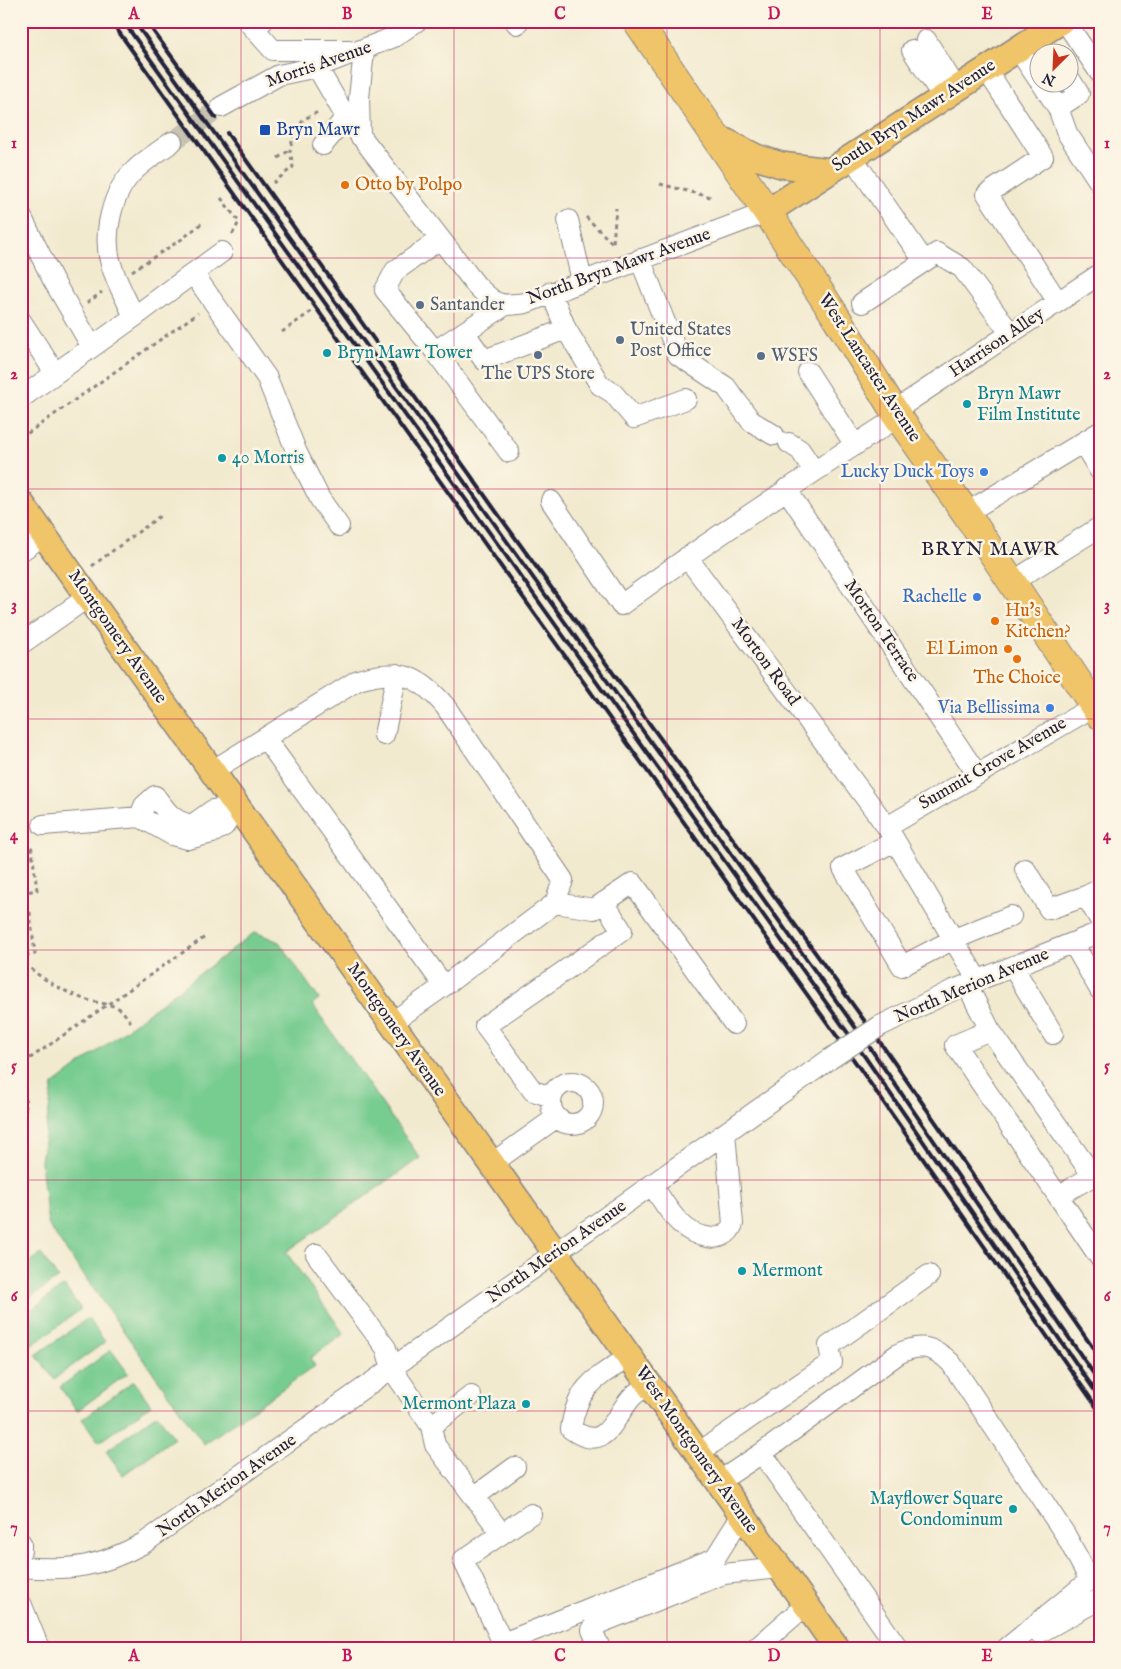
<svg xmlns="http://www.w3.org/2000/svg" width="1121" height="1669" font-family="'IM FELL English',serif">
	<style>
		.green { fill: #77cc90; stroke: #4c7766 }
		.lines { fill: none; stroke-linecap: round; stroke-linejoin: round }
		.minor-tunnel { stroke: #c8c2b1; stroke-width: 20; stroke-dasharray: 20 10; stroke-linecap: butt }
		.minor-casing { stroke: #8a8685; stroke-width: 22 }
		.major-casing { stroke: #8a8685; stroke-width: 28 }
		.highway-casing { stroke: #8a8685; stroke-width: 30 }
		.path { stroke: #8a8685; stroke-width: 3; stroke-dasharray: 4 4; stroke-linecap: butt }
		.minor { stroke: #fff; stroke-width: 20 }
		.major { stroke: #f0c469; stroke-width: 25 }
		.highway { stroke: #f0c469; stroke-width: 28 }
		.rail { stroke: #22223b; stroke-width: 4 }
		.minor-bridge-casing { stroke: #8a8685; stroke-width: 22; stroke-linecap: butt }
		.minor-bridge { stroke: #fff; stroke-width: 20 }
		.grid { fill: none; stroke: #c2185b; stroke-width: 1; stroke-opacity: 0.55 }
		.transit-dot { fill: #1a4fb4; stroke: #fcf5e5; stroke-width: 2 }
		.food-dot { fill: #e8710a; stroke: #fcf5e5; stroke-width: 2 }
		.service-dot { fill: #5c6f8a; stroke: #fcf5e5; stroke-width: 2 }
		.culture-dot { fill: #0f9aa8; stroke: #fcf5e5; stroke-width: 2 }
		.shop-dot { fill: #3f7fe0; stroke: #fcf5e5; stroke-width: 2 }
		.labels { text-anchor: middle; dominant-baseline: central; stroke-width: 5; stroke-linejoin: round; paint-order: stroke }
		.street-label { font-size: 18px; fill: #22223b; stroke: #fcf5e5 }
		.transit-label { font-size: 18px; fill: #164399; stroke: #fcf5e5; text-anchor: start }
		.food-label { font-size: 18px; fill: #c56008; stroke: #fcf5e5; text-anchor: start }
		.service-label { font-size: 18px; fill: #4e5e75; stroke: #fcf5e5; text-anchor: start }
		.culture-label { font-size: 18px; fill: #0d838f; stroke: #fcf5e5; text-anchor: start }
		.shop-label { font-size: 18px; fill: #366cbe; stroke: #fcf5e5; text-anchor: end }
		.quarter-label { font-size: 20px; letter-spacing: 1px; fill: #22223b; stroke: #fcf5e5 }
		.neatline { fill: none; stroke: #c2185b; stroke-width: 2 }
		.grid-label { font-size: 16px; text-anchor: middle; font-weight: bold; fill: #c2185b }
	</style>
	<rect width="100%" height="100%" fill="#fcf5e5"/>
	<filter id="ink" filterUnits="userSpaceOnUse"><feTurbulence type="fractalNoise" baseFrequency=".02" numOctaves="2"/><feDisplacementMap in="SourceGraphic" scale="10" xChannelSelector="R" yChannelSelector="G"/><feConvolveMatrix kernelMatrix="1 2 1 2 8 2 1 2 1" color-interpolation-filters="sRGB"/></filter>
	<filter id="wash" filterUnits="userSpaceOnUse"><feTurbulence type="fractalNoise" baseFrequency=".0096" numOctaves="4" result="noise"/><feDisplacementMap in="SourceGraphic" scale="20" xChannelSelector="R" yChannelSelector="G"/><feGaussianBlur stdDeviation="1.12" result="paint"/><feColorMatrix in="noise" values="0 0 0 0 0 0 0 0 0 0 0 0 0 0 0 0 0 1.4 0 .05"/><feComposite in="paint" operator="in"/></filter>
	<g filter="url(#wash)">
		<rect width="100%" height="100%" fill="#f2eacf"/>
		<path class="green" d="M255 932 279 942 319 999 312 1004 420 1158 286 1252 344 1334 310 1358 315 1366 204 1444 48 1225 41 1161 53 1085Z
			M41 1254 58 1278 21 1304V1268Z
			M64 1286 81 1309 30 1347 21 1335V1317Z
			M88 1318 105 1342 54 1379 36 1355Z
			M111 1350 128 1373 77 1411 60 1387Z
			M134 1381 151 1405 99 1442 82 1419Z
			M157 1414 174 1438 123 1475 106 1451Z"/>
	</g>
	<g filter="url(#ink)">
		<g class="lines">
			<path class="minor-tunnel" d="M172 142 221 107"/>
			<g class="minor-casing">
				<path id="minor" d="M263 21 249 23 273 50H349
					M515 21 517 24
					M1065 21 1100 73
					M926 40 956 88
					M1018 49 1038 79
					M912 50 943 97
					M317 67 346 117 476 285C496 305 498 307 526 303L767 212
					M986 69 1043 157 987 194 1058 302
					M1041 82 1058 108 1079 94 1068 76
					M221 107 279 75 317 67 394 37 417 21
					M1058 108 1067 133 1100 183
					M360 136 359 98 364 51
					M323 145 346 117
					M852 157 924 261
					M21 216 53 280 92 347
					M568 220 582 281
					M440 239 395 271 385 290 435 351 509 452
					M640 259 678 355 726 387 751 421 774 435
					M193 273 267 378 297 453 320 499 339 526
					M551 292 566 329
					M862 303 937 253 962 268 1011 334
					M134 317C127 300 116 282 111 264 102 234 112 191 135 170 146 159 160 151 172 142
					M21 321 55 373
					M464 332 484 360 566 329 600 385 613 393 634 418 686 399
					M435 351 504 306
					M808 372 855 445
					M21 398 134 317 222 252
					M894 411 1100 274
					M789 443 800 450 814 471
					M1083 443 1100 471
					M786 489 977 774
					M551 501 621 605C711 539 804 478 898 417
					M966 513 1100 432
					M21 551 44 535
					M687 557 887 827 978 981
					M1012 582 1100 527
					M21 644 88 597
					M384 735 397 674
					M265 738 444 986
					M212 771 358 680C398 668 418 674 445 706L563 880 555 903 444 986 391 1023
					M140 817 144 806 155 796C167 812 172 821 192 825L213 810 237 807
					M43 825 140 817 172 835 188 839 212 833 224 826 237 807
					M887 827 1100 703
					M895 841 843 868 902 966 952 940 1011 916
					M1025 869 1049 909 1086 896
					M1100 889 1086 896 1100 920
					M555 903 594 909 633 883 734 1024
					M1073 943 1100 990
					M1013 967 1053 1034
					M967 985 990 1030 955 1045 1058 1196
					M880 1026 951 991 1100 932
					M990 1030 1093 1176
					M551 1103a21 21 0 1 1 42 0a21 21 0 1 1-42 0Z
					M552 1097 533 1091 485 1026 622 931 604 902
					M491 1164 557 1117
					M1100 1172 1058 1196 1100 1258
					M652 1185C661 1198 669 1213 680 1223 694 1237 724 1247 733 1224L725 1133
					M316 1254 386 1348 392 1369 431 1426
					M629 1357C596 1378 577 1386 571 1429 606 1454 612 1420 631 1398 636 1392 644 1388 650 1384
					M471 1396 431 1426 435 1445 502 1534
					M698 1453 832 1362 829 1346 929 1275
					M762 1453 898 1648
					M718 1482 762 1453 898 1354C920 1343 934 1346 951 1363L1065 1534 1090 1580 1007 1648
					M474 1497 515 1467
					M531 1514 463 1560 503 1643 715 1558 742 1515
					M21 1543V1551
					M21 1567C71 1571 100 1567 144 1543L830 1059
					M21 1603 39 1648
					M1039 1633 1100 1599
					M600 1648 592 1630 595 1625 724 1574 779 1568
					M755 1648 759 1646 806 1605"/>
			</g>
			<g class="major-casing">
				<path id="major" d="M715 136 756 157 781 165 830 171
					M767 212 1061 21
					M21 503 837 1648"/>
			</g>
			<g class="highway-casing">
				<path id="highway" d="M637 21 767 212 833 312 898 417 966 513 1100 715"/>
			</g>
			<path class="path" d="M278 158 290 150
				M273 183 293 167 290 150 294 134 304 119 318 112
				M660 184 714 198
				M221 198 239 222 231 237
				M586 217 613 244 616 208
				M132 271 182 239 202 223
				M87 303 102 292
				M282 332 312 311
				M21 438 198 313
				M92 566 160 516
				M21 851 31 850
				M21 893 37 890 31 843
				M21 914 30 913 35 954 21 956
				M21 956C29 974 67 993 84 999 95 1003 108 1003 118 1008 123 1010 127 1018 131 1022
				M21 1050 26 1106 21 1133
				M22 1061 32 1057 205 937"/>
			<use href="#minor" class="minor"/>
			<use href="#major" class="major"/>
			<use href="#highway" class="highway"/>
			<path class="rail" d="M111 21 856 1063 1100 1412
				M123 21 865 1057 1100 1398
				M134 21 873 1052 1100 1383
				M146 21 216 118
				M227 133 498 514 882 1045 1100 1358"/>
			<g class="minor-bridge-casing">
				<path id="minor-bridge" d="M830 1059 880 1026"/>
			</g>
			<use href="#minor-bridge" class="minor-bridge"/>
		</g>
	</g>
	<path class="grid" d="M241 21V1648M454 21V1648M667 21V1648M880 21V1648M21 258H1100M21 489H1100M21 719H1100M21 950H1100M21 1180H1100M21 1411H1100"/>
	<rect class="transit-dot" x="259" y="124" width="12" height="12" rx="2.5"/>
	<g class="food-dot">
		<circle cx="345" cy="185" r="5"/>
		<circle cx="995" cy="621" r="5"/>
		<circle cx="1008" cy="649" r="5"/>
		<circle cx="1017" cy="659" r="5"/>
	</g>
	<g class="service-dot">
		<circle cx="420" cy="305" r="5"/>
		<circle cx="620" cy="340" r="5"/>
		<circle cx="538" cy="355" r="5"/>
		<circle cx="761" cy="356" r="5"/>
	</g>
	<g class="culture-dot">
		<circle cx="327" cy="353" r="5"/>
		<circle cx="967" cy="404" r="5"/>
		<circle cx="222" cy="458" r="5"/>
		<circle cx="742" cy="1271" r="5"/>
		<circle cx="526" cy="1404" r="5"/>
		<circle cx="1013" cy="1509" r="5"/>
	</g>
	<g class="shop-dot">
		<circle cx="984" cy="472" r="5"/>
		<circle cx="977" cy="597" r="5"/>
		<circle cx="1050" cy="708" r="5"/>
	</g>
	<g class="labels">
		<g class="street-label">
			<text transform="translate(319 65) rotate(-19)">Morris Avenue</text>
			<text transform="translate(914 116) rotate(-33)">South Bryn Mawr Avenue</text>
			<text transform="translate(619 267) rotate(-20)">North Bryn Mawr Avenue</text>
			<text transform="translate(997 343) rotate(-34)">Harrison Alley</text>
			<text transform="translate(869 368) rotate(57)">West Lancaster Avenue</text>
			<text transform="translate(881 631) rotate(56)">Morton Terrace</text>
			<text transform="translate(117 637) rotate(55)">Montgomery Avenue</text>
			<text transform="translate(765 662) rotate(54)">Morton Road</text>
			<text transform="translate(993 764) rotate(-30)">Summit Grove Avenue</text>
			<text transform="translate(972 986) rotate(-23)">North Merion Avenue</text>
			<text transform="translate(396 1030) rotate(55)">Montgomery Avenue</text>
			<text transform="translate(557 1252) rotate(-35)">North Merion Avenue</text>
			<text transform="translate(696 1450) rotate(55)">West Montgomery Avenue</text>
			<text transform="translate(227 1486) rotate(-35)">North Merion Avenue</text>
		</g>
		<g class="transit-label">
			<text x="276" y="130">Bryn Mawr</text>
		</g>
		<g class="food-label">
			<text x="355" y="185">Otto by Polpo</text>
			<text x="1005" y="611">Hu's<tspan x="1005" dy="21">Kitchen?</tspan></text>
			<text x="998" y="649" text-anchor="end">El Limon</text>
			<text x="1017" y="678" text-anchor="middle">The Choice</text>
		</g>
		<g class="service-label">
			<text x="430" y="305">Santander</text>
			<text x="630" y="330">United States<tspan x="630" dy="21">Post Office</tspan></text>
			<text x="771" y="356">WSFS</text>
			<text x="538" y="374" text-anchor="middle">The UPS Store</text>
		</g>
		<g class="culture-label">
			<text x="337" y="353">Bryn Mawr Tower</text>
			<text x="977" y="394">Bryn Mawr<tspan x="977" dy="21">Film Institute</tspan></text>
			<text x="232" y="458">40 Morris</text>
			<text x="752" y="1271">Mermont</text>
			<text x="516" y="1404" text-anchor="end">Mermont Plaza</text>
			<text x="1003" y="1499" text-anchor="end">Mayflower Square<tspan x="1003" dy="21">Condominum</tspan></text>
		</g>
		<g class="shop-label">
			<text x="974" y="472">Lucky Duck Toys</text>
			<text x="967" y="597">Rachelle</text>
			<text x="1040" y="708">Via Bellissima</text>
		</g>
		<g class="quarter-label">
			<text x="990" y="549">BRYN MAWR</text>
		</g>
	</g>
	<rect width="1121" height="1669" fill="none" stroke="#fcf5e5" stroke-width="55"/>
	<g transform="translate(1054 68) rotate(204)"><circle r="24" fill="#fcf5e5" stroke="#a5a1a1"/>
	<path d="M0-4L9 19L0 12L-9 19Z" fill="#c8321e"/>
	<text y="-8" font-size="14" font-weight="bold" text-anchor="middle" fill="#22223b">N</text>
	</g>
	<rect x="28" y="28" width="1066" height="1614" class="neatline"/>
	<g class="grid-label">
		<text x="134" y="19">A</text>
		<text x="347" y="19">B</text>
		<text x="560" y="19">C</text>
		<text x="774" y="19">D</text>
		<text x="987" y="19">E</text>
		<text x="14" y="148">1</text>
		<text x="1107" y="148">1</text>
		<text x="14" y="379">2</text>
		<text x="1107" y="379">2</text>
		<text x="14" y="610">3</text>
		<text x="1107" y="610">3</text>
		<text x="14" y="840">4</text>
		<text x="1107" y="840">4</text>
		<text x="14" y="1071">5</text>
		<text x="1107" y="1071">5</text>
		<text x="14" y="1301">6</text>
		<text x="1107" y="1301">6</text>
		<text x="14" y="1532">7</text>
		<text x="1107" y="1532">7</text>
		<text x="134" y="1661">A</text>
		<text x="347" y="1661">B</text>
		<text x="560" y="1661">C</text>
		<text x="774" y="1661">D</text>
		<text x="987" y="1661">E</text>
	</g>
</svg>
